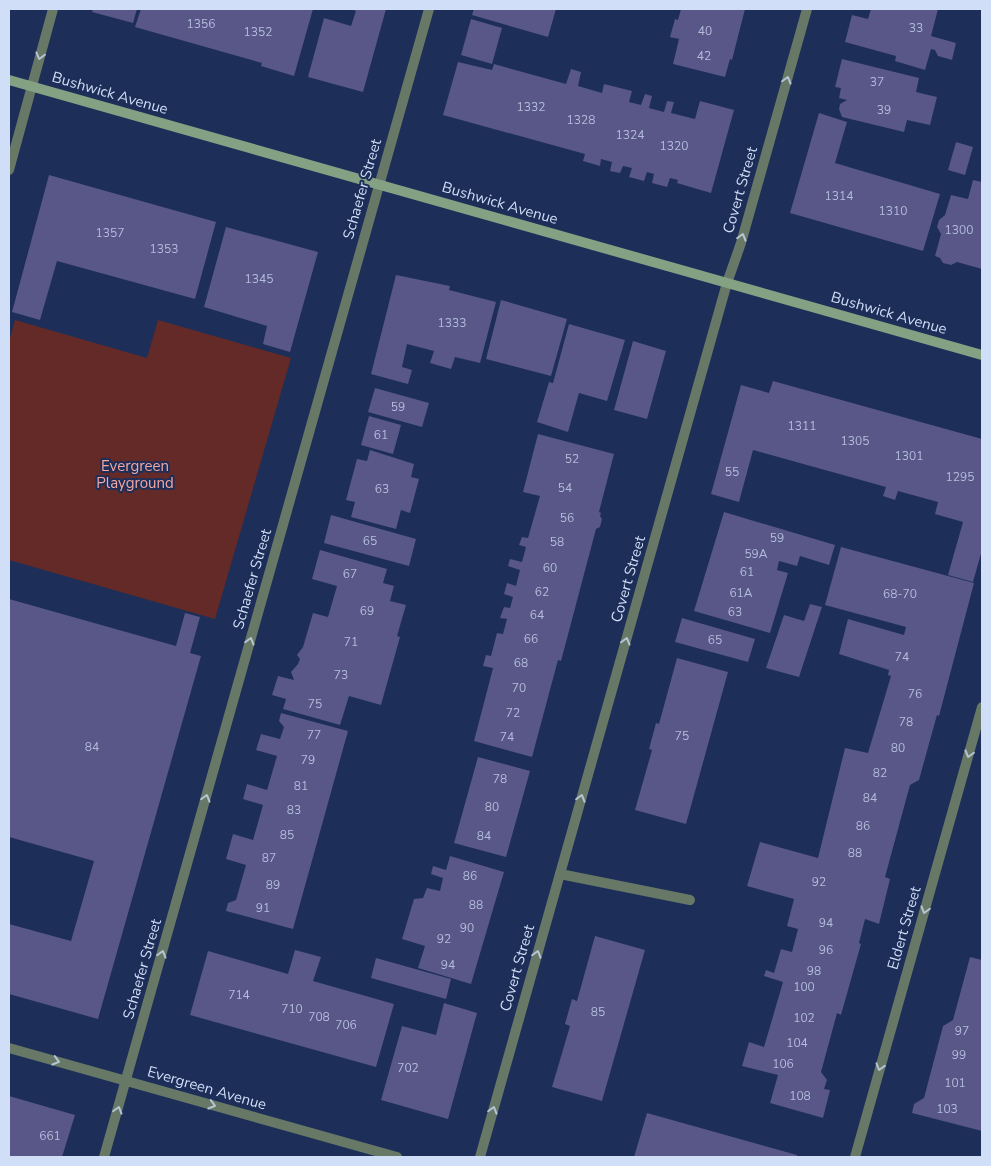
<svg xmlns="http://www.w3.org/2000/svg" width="991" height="1166" font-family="'Nunito Sans',sans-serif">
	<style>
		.green { fill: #642a27 }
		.building { fill: #585787 }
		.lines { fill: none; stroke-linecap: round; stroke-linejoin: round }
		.service { stroke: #677966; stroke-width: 10 }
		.minor { stroke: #677966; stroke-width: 10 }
		.secondary { stroke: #84a184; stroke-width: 10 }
		.oneway { stroke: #b6c5d4 }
		.labels { text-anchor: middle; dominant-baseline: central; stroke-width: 4; stroke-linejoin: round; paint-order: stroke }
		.number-label { font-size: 12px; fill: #b3bcdc }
		.street-label { font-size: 15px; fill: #d1def8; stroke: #1d2e58 }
		.park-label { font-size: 15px; fill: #f4a6a0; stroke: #1d2e58 }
	</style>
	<rect width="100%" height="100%" fill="#1d2e58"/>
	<path class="green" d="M15 320 147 358 158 320 291 358 215 619 9 560V342Z"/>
	<path class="building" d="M93 9H137L133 23 92 12Z
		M141 9H313L294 76 261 66 262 63 135 27Z
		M351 9H386L363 92 308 77 324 18 351 26 356 11Z
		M474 9H556L548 37 472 15Z
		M681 9H745L732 60 730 59 725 77 673 64 679 39 670 37 675 19 678 20Z
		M871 9H938L931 36 956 43 952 60 938 56 935 50 931 49 925 70 895 61 896 56 845 42 852 15 868 19Z
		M471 19 502 28 492 64 461 55Z
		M842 59 919 78 916 92 937 97 930 125 907 120 904 132 842 117 839 109 840 104 847 100 839 98 841 88 835 87Z
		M458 62 492 70 494 64 566 84 571 69 581 72 578 86 602 93 604 84 632 91 629 102 641 105 645 94 652 96 649 108 664 112 667 101 674 102 671 113 695 119 700 101 734 110 711 193 677 183 678 180 670 178 667 187 652 183 654 174 647 172 644 181 629 177 632 168 623 166 620 173 610 171 612 162 601 159 600 166 583 161 585 154 443 115Z
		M819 113 847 122 835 163 940 194 923 251 790 213Z
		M956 142 973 147 965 175 948 170Z
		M49 175 216 222 195 299 57 261 40 320 12 312Z
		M973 180 982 182V269L957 262 951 265 943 263 940 258 935 256 941 234 937 227 939 220 945 215 951 195 968 199Z
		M226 227 318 252 290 352 263 344 267 326 204 307Z
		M396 275 450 286 449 290 496 302 480 363 455 357 451 369 430 363 434 351 407 344 402 367 412 370 408 384 371 374Z
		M501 300 567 319 551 376 486 359Z
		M569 324 625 340 607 401 579 393 568 432 537 422 549 382 553 383Z
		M633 341 666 351 647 419 614 410Z
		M773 381 982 439V550L973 582 948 575 963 522 935 514 938 502 898 491 895 500 883 496 886 487 753 450 739 502 711 494 741 385 769 393Z
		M375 388 429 403 422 427 368 412Z
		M369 416 401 425 393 454 361 445Z
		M538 434 614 454 599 512 601 513 600 516 602 519 600 527 596 529 561 661 558 660 532 757 474 741 493 668 483 666 486 655 491 656 497 633 503 634 507 619 500 618 504 607 510 608 513 597 504 594 507 583 516 586 520 570 508 566 510 559 522 562 526 547 519 545 522 537 528 538 540 496 523 492Z
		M370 450 414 464 411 477 419 479 410 513 401 510 396 529 351 517 355 502 346 500 357 459 367 461Z
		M724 512 835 545 829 565 800 556 797 566 779 561 777 570 788 573 770 633 694 611Z
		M331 515 416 539 409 566 324 543Z
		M841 547 974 583 939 716 937 715 919 780 910 785 885 877 890 879 879 924 865 919 859 943 861 944 841 1015 837 1013 830 1039 821 1072 827 1080 824 1089 830 1090 823 1118 770 1103 778 1075 742 1066 749 1042 764 1047 783 982 764 976 766 970 774 973 781 949 792 952 798 929 787 926 794 899 747 886 760 842 818 858 845 748 868 753 891 676 888 675 889 670 839 654 848 619 904 635 906 627 825 605Z
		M320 550 387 569 383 583 394 586 390 601 406 605 397 636 400 637 381 705 349 696 340 725 283 709 286 699 272 695 278 676 294 680 291 672 298 664 300 659 297 655 303 647 313 613 328 617 337 586 312 579Z
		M9 599 176 646 185 613 200 617 190 653 201 656 98 1019 9 994V924L71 941 94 861 9 837Z
		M810 604 822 607 799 677 766 668 784 615 804 621Z
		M682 618 755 639 748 662 675 642Z
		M677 658 728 672 686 824 635 810 652 750 649 749 656 723 659 724Z
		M281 713 348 731 293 929 226 911 228 903 236 900 246 865 226 859 233 834 253 840 263 805 243 799 247 784 267 790 277 756 256 750 261 734 280 739 284 727 279 721Z
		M478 757 530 771 506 857 454 843Z
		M450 856 504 872 471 984 418 968 425 946 402 939 414 899 423 898 427 888 440 891 443 878 431 874 433 866 446 870Z
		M595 936 645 950 602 1101 552 1087 570 1026 565 1024 572 999 577 1001Z
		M295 950 321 957 313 981 394 1004 376 1067 190 1015 208 951 288 974Z
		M970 957 982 960V1131L912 1113 914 1104 924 1098 943 1026 953 1020Z
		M376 958 451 979 446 999 371 978Z
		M444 1003 477 1013 448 1119 381 1100 402 1026 436 1035Z
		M9 1096 75 1115 62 1157H9Z
		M647 1113 797 1155V1157H634Z"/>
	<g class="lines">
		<path class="service" d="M560 874 690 900"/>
		<path class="minor" d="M9 170 53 9
			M9 1048 397 1157
			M104 1157 429 9
			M480 1157 727 283 741 243 807 9
			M855 1157 982 707"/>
		<path class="secondary" d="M9 80 982 355"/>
	</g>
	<defs><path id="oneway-chevron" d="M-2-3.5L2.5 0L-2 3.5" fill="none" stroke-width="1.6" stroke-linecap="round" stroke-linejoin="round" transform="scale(1.25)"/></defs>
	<g class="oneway">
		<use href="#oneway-chevron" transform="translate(40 56) rotate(105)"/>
		<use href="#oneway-chevron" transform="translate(787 80) rotate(-74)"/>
		<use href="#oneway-chevron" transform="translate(742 237) rotate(-74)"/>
		<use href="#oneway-chevron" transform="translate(250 641) rotate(-74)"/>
		<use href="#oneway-chevron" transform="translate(626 641) rotate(-74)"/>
		<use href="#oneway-chevron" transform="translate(969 754) rotate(106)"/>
		<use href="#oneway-chevron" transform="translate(206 798) rotate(-74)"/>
		<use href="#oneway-chevron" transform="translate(581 798) rotate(-74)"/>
		<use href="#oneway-chevron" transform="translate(925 910) rotate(106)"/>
		<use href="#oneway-chevron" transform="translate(162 954) rotate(-74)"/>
		<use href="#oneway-chevron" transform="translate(537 954) rotate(-74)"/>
		<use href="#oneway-chevron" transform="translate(56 1061) rotate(16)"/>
		<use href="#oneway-chevron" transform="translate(880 1067) rotate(106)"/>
		<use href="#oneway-chevron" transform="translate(212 1105) rotate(16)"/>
		<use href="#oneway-chevron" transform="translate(118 1110) rotate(-74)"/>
		<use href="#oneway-chevron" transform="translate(493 1110) rotate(-74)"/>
	</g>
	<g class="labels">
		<g class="number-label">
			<text x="201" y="24">1356</text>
			<text x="916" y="28">33</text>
			<text x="705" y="31">40</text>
			<text x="258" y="32">1352</text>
			<text x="704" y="56">42</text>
			<text x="877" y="82">37</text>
			<text x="531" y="107">1332</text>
			<text x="884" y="110">39</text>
			<text x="581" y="120">1328</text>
			<text x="630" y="135">1324</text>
			<text x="674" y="146">1320</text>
			<text x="839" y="196">1314</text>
			<text x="893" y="211">1310</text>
			<text x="959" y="230">1300</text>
			<text x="110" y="233">1357</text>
			<text x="164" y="249">1353</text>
			<text x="259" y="279">1345</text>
			<text x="452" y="323">1333</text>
			<text x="398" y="407">59</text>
			<text x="802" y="426">1311</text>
			<text x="381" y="435">61</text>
			<text x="855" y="441">1305</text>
			<text x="909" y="456">1301</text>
			<text x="572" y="459">52</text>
			<text x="732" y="472">55</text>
			<text x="960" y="477">1295</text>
			<text x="565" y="488">54</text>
			<text x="382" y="489">63</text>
			<text x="567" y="518">56</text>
			<text x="777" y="538">59</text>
			<text x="370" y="541">65</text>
			<text x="557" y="542">58</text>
			<text x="756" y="554">59A</text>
			<text x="550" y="568">60</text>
			<text x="747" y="572">61</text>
			<text x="350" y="574">67</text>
			<text x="542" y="592">62</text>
			<text x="741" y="593">61A</text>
			<text x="900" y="594">68-70</text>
			<text x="367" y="611">69</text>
			<text x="735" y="612">63</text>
			<text x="537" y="615">64</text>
			<text x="531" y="639">66</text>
			<text x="715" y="640">65</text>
			<text x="351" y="642">71</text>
			<text x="902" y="657">74</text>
			<text x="521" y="663">68</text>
			<text x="341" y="675">73</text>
			<text x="519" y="688">70</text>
			<text x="915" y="694">76</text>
			<text x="315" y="704">75</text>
			<text x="513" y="713">72</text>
			<text x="906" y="722">78</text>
			<text x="314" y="735">77</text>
			<text x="682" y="736">75</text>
			<text x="507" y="737">74</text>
			<text x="92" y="747">84</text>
			<text x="898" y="748">80</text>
			<text x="308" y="760">79</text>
			<text x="880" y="773">82</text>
			<text x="500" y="779">78</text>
			<text x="301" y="786">81</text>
			<text x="870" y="798">84</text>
			<text x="492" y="807">80</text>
			<text x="294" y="810">83</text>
			<text x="863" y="826">86</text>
			<text x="287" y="835">85</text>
			<text x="484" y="836">84</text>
			<text x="855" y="853">88</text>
			<text x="269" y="858">87</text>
			<text x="470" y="876">86</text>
			<text x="819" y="882">92</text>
			<text x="273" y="885">89</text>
			<text x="476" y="905">88</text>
			<text x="263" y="908">91</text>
			<text x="826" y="923">94</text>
			<text x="467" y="928">90</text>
			<text x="444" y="939">92</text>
			<text x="826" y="950">96</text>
			<text x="448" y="965">94</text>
			<text x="814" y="971">98</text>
			<text x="804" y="987">100</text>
			<text x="239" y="995">714</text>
			<text x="292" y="1009">710</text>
			<text x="598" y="1012">85</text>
			<text x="319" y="1017">708</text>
			<text x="804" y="1018">102</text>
			<text x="346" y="1025">706</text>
			<text x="962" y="1031">97</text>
			<text x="797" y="1043">104</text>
			<text x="959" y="1055">99</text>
			<text x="783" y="1064">106</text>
			<text x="408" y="1068">702</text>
			<text x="955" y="1083">101</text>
			<text x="800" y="1096">108</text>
			<text x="947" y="1109">103</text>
			<text x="50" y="1136">661</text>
		</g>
		<g class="street-label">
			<text transform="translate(110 93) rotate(16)">Bushwick Avenue</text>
			<text transform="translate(362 189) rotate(-74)">Schaefer Street</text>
			<text transform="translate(740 190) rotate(-74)">Covert Street</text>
			<text transform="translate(500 203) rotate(16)">Bushwick Avenue</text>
			<text transform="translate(889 313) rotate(16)">Bushwick Avenue</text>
			<text transform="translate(252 579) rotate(-74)">Schaefer Street</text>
			<text transform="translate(628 579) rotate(-74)">Covert Street</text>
			<text transform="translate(904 928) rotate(-74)">Eldert Street</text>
			<text transform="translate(517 968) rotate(-74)">Covert Street</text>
			<text transform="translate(142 969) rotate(-74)">Schaefer Street</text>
			<text transform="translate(207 1088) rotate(16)">Evergreen Avenue</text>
		</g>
		<g class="park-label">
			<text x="135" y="466">Evergreen<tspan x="135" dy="17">Playground</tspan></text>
		</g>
	</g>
	<rect width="991" height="1166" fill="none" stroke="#d1def8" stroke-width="20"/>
</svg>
